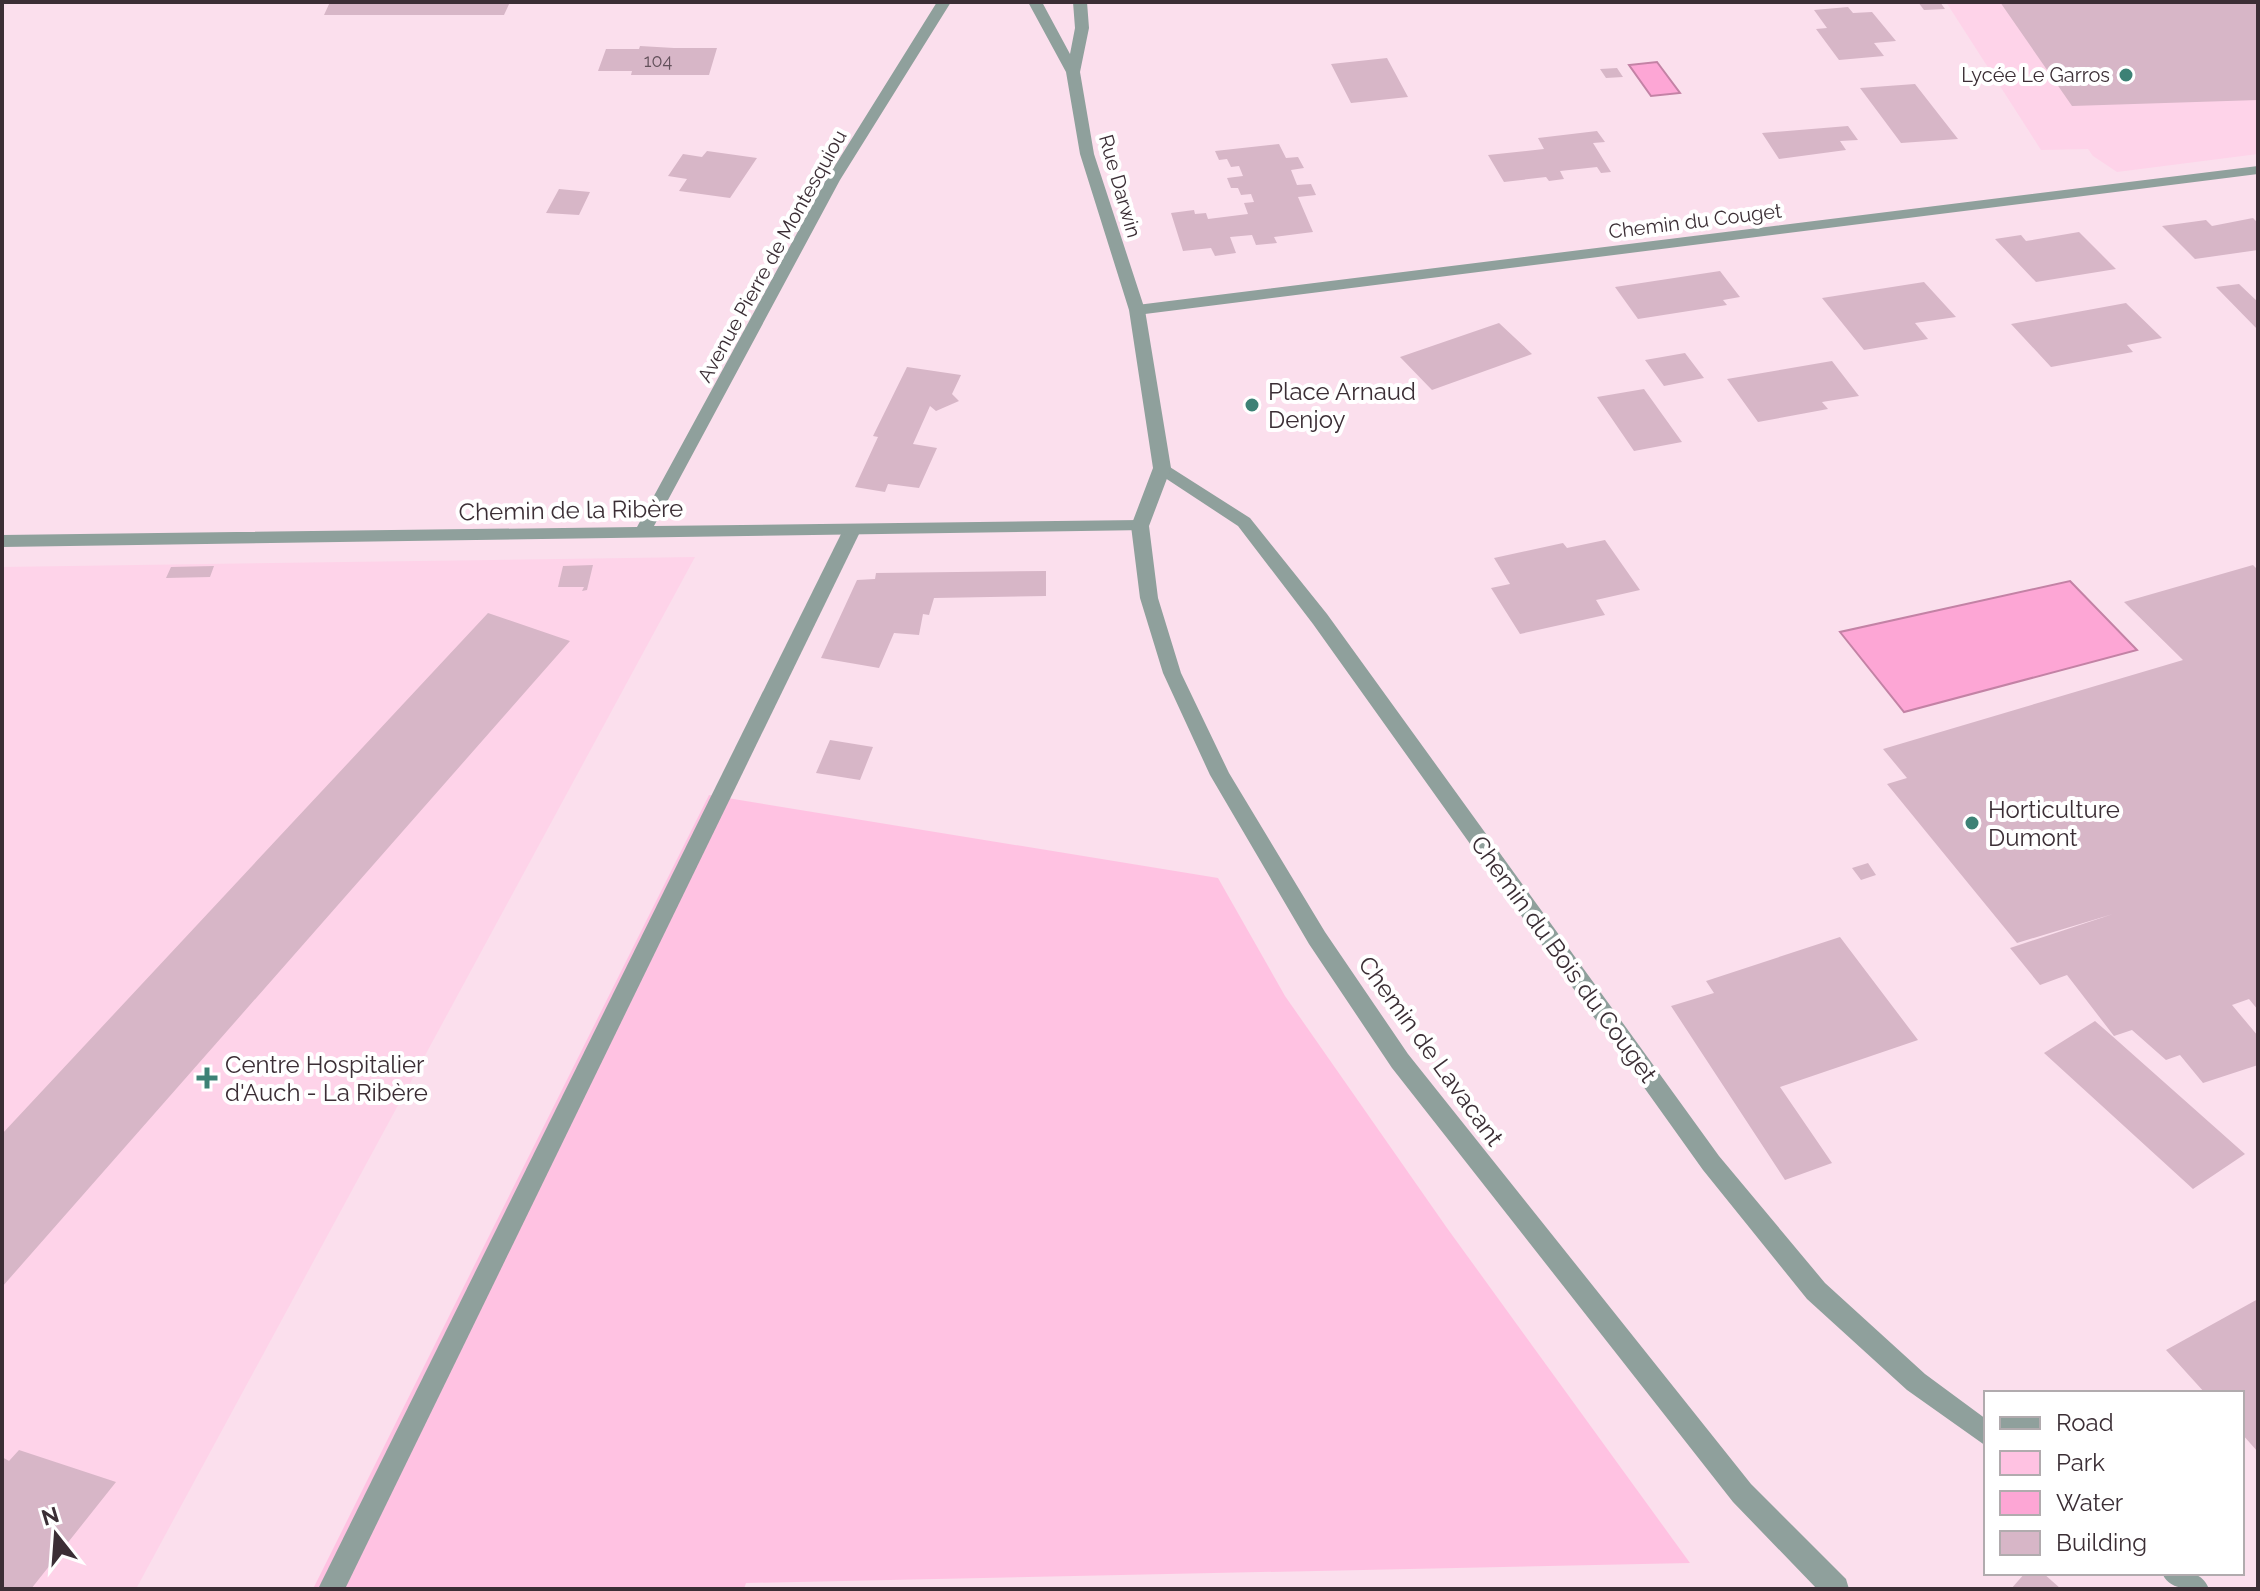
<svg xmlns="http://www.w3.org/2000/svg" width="2260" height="1591" font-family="Raleway,sans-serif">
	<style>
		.built { fill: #fed3e9 }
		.green { fill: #ffc2e2 }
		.water { fill: #fda6d5; stroke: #c382a5; stroke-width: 2 }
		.building { fill: #d7b6c7 }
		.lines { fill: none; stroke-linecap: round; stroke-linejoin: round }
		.service { fill: #8fa09c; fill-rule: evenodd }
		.minor { fill: #8fa09c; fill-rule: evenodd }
		.tertiary { fill: #8fa09c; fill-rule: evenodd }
		.poi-dot { fill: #3d8175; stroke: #fff; stroke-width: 3 }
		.labels { text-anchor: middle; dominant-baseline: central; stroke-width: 8; stroke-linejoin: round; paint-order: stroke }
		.far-number-label { font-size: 18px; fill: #62505a }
		.far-poi-label { font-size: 20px; fill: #3b2e35; stroke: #fff; text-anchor: end }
		.far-street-label { font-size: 20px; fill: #3b2e35; stroke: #fff }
		.poi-label { font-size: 24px; fill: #3b2e35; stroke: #fff; text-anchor: start }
		.street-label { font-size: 24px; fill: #3b2e35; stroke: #fff }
	</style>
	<rect width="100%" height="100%" fill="#fbdfed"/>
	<path class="built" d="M1946 2H2258V154L2117 172 2093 156 2088 149 2041 150Z
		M695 557 136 1589H2V567Z"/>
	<path class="green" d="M709 795 1218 878 1285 996 1447 1228 1690 1563 746 1583 744 1589H313Z"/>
	<path class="water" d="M1657 62 1680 93 1651 96 1629 65Z
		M2070 581 2137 650 1904 712 1840 632Z"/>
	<path class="building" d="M330 2H510L504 15H324Z
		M1918 2H1940L1945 9 1924 10Z
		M2000 2H2258V100L2072 106Z
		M1848 7 1853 13 1872 12 1896 41 1874 43 1884 56 1839 60 1816 29 1827 28 1814 10Z
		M640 46 674 48H717L709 75H631L632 71H598L606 49H639Z
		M1387 58 1408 97 1351 103 1331 64Z
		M1617 68 1623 77 1606 78 1600 69Z
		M1915 84 1958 139 1901 143 1860 88Z
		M1848 126 1858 140 1840 141 1846 150 1779 159 1762 133Z
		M1597 131 1605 142 1593 143 1611 172 1601 173 1597 167 1560 171 1564 179 1549 181 1546 177 1504 182 1488 155 1544 149 1538 138Z
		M1279 144 1286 158 1298 157 1304 168 1291 170 1297 185 1311 184 1316 195 1298 197 1313 232 1274 237 1277 243 1256 245 1252 235 1230 237 1236 253 1215 256 1211 248 1183 251 1171 213 1194 210 1195 214 1206 213 1208 219 1248 214 1244 203 1254 202 1251 194 1241 195 1238 188H1231L1227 178 1243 176 1239 166 1231 167 1227 159 1219 160 1215 151Z
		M707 151 757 158 730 198 679 191 687 179 668 176 683 154 702 157Z
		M559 189 590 192 579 215 546 213Z
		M2253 218 2258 223V250L2195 259 2162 226 2206 220 2212 226Z
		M2079 232 2116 269 2036 282 1995 239 2021 235 2026 241Z
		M1720 271 1740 297 1723 300 1727 305 1638 319 1615 287Z
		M1924 282 1956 317 1915 323 1928 339 1864 350 1822 298Z
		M2239 284 2258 302V330L2216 287Z
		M2126 303 2162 338 2127 345 2133 352 2051 367 2011 324Z
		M1499 323 1532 354 1432 390 1400 357Z
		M1685 353 1704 378 1664 386 1645 360Z
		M1832 361 1859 396 1822 402 1828 409 1758 422 1727 379Z
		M907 367 961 375 952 394 959 401 936 411 930 406 913 444 937 448 919 488 888 484 885 492 855 487 878 437 873 436Z
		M1644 389 1682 442 1634 451 1597 397Z
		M1605 540 1640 590 1596 600 1605 615 1520 634 1491 588 1510 584 1494 558 1563 543 1567 548Z
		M593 565 587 590 582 591 584 587H558L563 566Z
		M2253 565 2258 570V1010L2249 999 2232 1005 2258 1036V1065L2203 1083 2180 1055 2166 1060 2132 1030 2114 1036 2067 975 2040 985 2010 948 2113 914 2017 943 1887 784 1907 778 1883 749 2183 660 2124 602Z
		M214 566 210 577 166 578 171 567Z
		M1046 571V596L934 598 929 615 923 614 919 635 894 633 879 668 821 658 857 580 875 579 876 573Z
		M488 613 570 641 2 1287V1134Z
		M830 740 873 747 860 780 816 773Z
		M1868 863 1876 875 1861 880 1852 868Z
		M1840 937 1918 1040 1780 1087 1832 1163 1785 1180 1671 1006 1714 993 1706 981Z
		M2095 1021 2111 1035 2245 1154 2193 1189 2044 1053Z
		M2258 1299V1452L2242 1434V1393H2205L2166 1350Z
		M19 1450 116 1482 31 1589H2V1457L9 1461Z
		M2025 1573H2043L2061 1589H2011Z"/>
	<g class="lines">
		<path class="service" d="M852 524 861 530 345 1589H318L843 530Z"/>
		<path class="minor" d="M937 2H951L840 180 654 526 1140 520 1149 526 1146 530 2 547V535L637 527 826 180Z
			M2258 166V174L1137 315 1129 310 1137 305Z
			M1162 462 1250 518 1327 614 1719 1156 1825 1283 1925 1374 1986 1419V1446L1907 1390 1807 1299 1703 1170 1313 624 1238 526 1156 472 1153 468Z
			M2162 1573C2182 1573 2201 1568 2209 1589 2189 1589 2170 1591 2162 1573Z"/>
		<path class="tertiary" d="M1028 2H1042L1070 54 1075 28 1073 2H1087L1089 28 1080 72 1094 154 1145 310 1171 468 1149 526 1158 598 1181 673 1229 773 1325 932 1408 1054 1751 1484 1846 1579 1849 1589H1817L1733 1502 1392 1068 1309 944 1210 775 1163 673 1140 598 1131 526 1153 468 1129 310 1080 154 1066 72Z"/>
	</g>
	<g class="poi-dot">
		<circle cx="2126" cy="75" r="8"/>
		<circle cx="1252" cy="405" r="8"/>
		<circle cx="1972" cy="823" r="8"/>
		<path d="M203 1066h8v8h8v8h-8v8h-8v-8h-8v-8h8z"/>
	</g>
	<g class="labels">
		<g class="far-number-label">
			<text x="658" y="60">104</text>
		</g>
		<g class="far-poi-label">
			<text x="2110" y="75">Lycée Le Garros</text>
		</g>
		<g class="far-street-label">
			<text transform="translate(1120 186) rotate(74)">Rue Darwin</text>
			<text transform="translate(1695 221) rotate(-7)">Chemin du Couget</text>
			<text transform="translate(772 256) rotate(-61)">Avenue Pierre de Montesquiou</text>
		</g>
		<g class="poi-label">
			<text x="1268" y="391">Place Arnaud<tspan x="1268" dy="28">Denjoy</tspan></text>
			<text x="1988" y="809">Horticulture<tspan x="1988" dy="28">Dumont</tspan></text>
			<text x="225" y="1064">Centre Hospitalier<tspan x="225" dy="28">d'Auch - La Ribère</tspan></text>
		</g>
		<g class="street-label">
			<text transform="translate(571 510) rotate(-1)">Chemin de la Ribère</text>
			<text transform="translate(1564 959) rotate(54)">Chemin du Bois du Couget</text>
			<text transform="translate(1431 1051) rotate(54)">Chemin de Lavacant</text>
		</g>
	</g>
	<rect width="2260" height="1591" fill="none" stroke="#3b2e35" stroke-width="8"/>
	<rect x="1984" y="1391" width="260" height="184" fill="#ffffff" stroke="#b1abae" stroke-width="2"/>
	<rect x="2000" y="1417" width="40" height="12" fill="#8fa09c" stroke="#b1abae" stroke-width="2"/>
	<text x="2056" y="1431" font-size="24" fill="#3b2e35">Road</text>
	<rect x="2000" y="1451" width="40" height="24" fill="#ffc2e2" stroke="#b1abae" stroke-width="2"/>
	<text x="2056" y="1471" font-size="24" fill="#3b2e35">Park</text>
	<rect x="2000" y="1491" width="40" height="24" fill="#fda6d5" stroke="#b1abae" stroke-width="2"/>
	<text x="2056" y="1511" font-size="24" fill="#3b2e35">Water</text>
	<rect x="2000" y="1531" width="40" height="24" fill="#d7b6c7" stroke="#b1abae" stroke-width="2"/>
	<text x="2056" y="1551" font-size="24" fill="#3b2e35">Building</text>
	<g transform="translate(56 1535) rotate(343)" stroke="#ffffff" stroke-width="6" paint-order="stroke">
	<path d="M0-6L14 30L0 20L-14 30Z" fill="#3b2e35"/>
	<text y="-12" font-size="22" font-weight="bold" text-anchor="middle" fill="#3b2e35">N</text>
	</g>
</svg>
